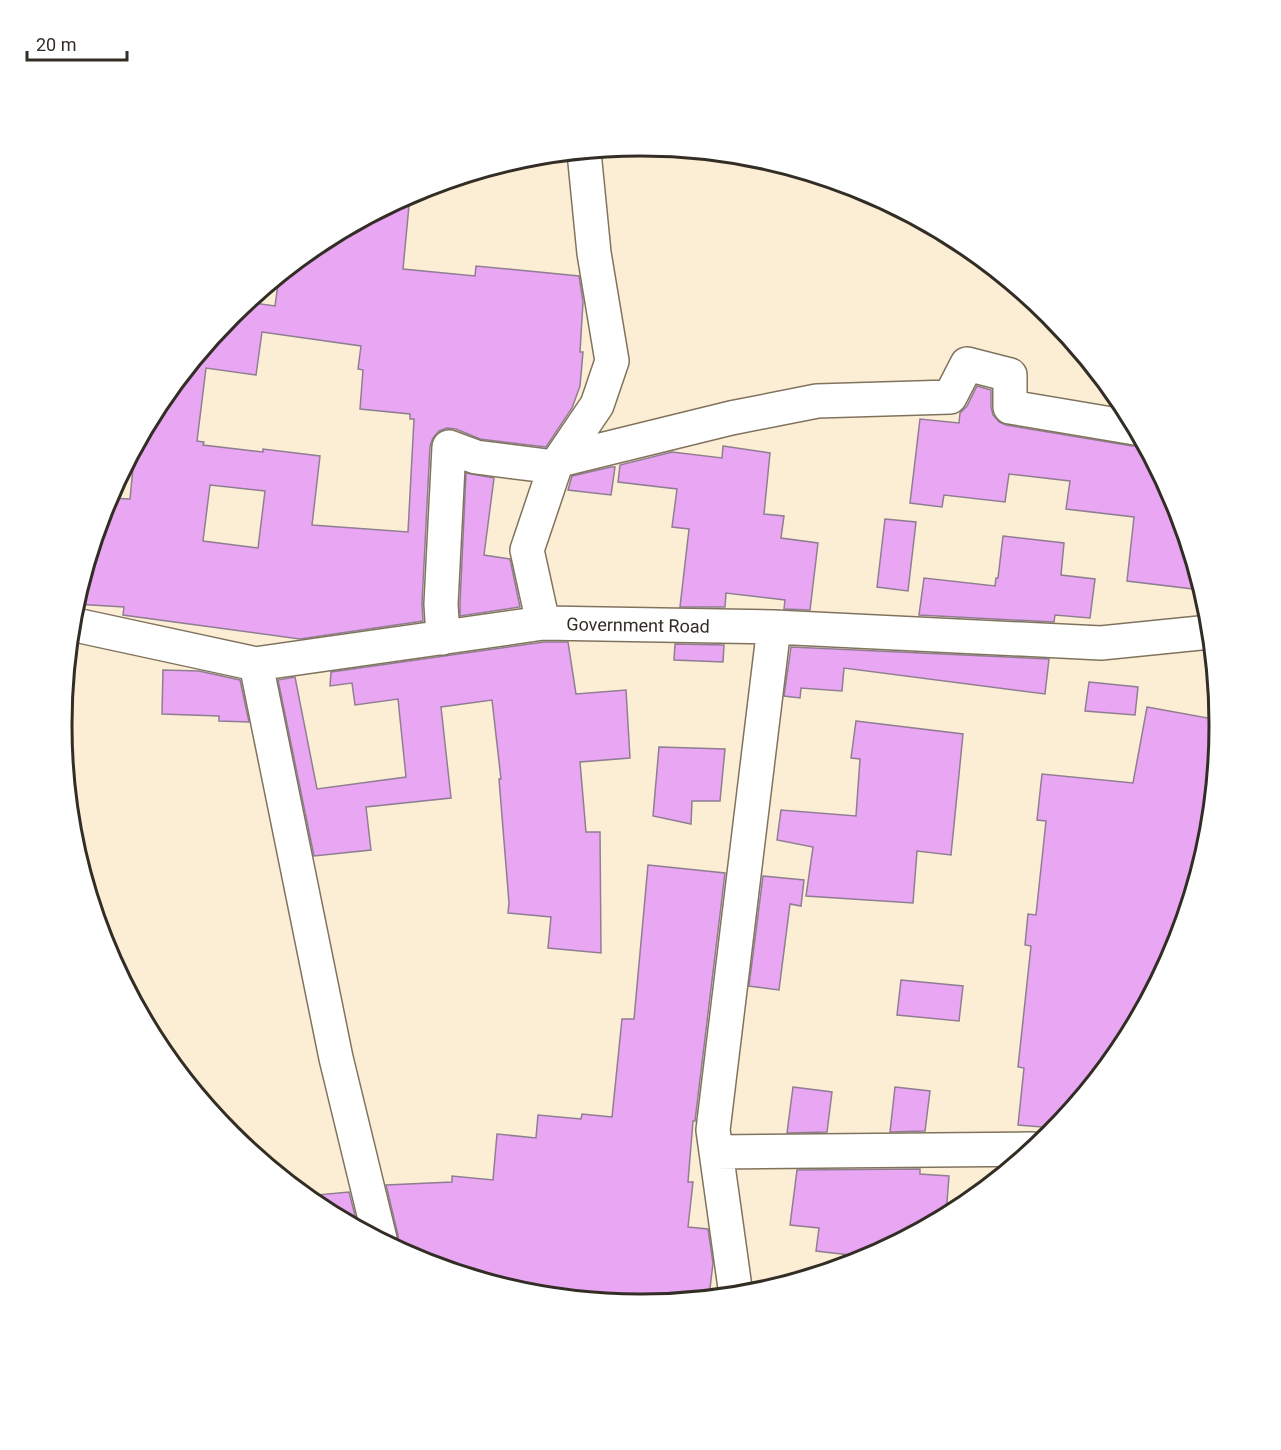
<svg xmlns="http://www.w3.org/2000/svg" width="1281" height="1450" font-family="Roboto,sans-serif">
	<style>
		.building { fill: #e9a7f3; stroke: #8f7e92; stroke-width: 1.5; fill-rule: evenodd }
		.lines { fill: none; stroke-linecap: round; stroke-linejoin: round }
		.minor-casing { stroke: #80735e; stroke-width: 36 }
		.minor { stroke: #fff; stroke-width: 33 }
		.labels { text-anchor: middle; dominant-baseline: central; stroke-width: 4.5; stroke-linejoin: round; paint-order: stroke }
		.street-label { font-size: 18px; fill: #332e25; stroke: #fff }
		.rim { fill: none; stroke: #332e25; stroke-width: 3 }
	</style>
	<rect width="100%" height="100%" fill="#fcedd5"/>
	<path class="building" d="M410 195 403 269 475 276 476 266 579 276 583 302 580 352H583L580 386 572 408 546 447 480 439 456 429 447 428 439 431 433 438 430 446 422 603 423 621 300 639 123 615 124 607 75 604 106 503 109 498 130 499 135 447 159 403 231 315 248 302 275 306 279 277 319 243ZM262 332 361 346 358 369 363 370 360 409 410 414V419H414L408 532 312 525 320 456 263 449V452L203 445 204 442 197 441 206 368 256 375ZM210 485 265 491 258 548 203 541Z
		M977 386 991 390V407L993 415 999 422 1006 425 1132 446 1144 444 1176 504 1202 590 1127 581 1134 517 1066 509 1070 481 1009 474 1005 502 944 495 942 507 910 503 920 419 959 423 960 413 967 406Z
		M723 446 770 453 764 514 784 516 781 538 818 543 810 610 784 609 785 600 726 593 725 607H680L689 529 672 527 677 489 618 482 620 465 672 452 722 458Z
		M611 467H615L611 495 568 490 572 476Z
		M466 473 494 478 484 555 510 559 520 607 460 616V604Z
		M885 519 916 522 908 591 877 587Z
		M1003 536 1064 543 1061 575 1095 579 1090 618 1055 615 1054 622 919 615 924 578 995 586 996 578H998Z
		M544 642H568L576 694 626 690 630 758 580 762 586 832H600L601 953 548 948 551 917 508 913 509 903 499 779H501L492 700 441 707 451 798 366 807 371 850 314 856 278 680 295 677 317 789 406 777 398 699 355 705 352 683 330 686 331 672Z
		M675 644 724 645 723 662 674 660Z
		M791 647 1049 659 1045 694 844 668 842 691 801 688 800 698 784 696Z
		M163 670 199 671 240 680 249 722 219 721V716L162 714Z
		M1089 682 1138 687 1135 715 1085 711Z
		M1147 707 1219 720 1208 838 1175 947 1122 1047 1055 1128 1018 1125 1024 1068 1018 1067 1031 946 1025 945 1028 914 1036 915 1046 821 1037 820 1042 774 1133 783Z
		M856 721 963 734 951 855 917 851 913 903 806 896 813 847 777 840 781 810 856 816 860 759 851 758Z
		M659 747 725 749 720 801H692L691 824 653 816Z
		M648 865 725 873 695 1121H693L688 1182H693L688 1227 708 1229 713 1263 709 1297 640 1304 527 1293 419 1260 396 1248 398 1244V1235L386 1185 452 1182V1176L493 1180 497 1134 536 1138 538 1115 581 1119 582 1114 612 1117 622 1019H634Z
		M763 876 804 880 801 906 790 904 779 990 749 986Z
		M901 980 963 986 959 1021 897 1015Z
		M793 1087 832 1092 827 1132 787 1133Z
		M895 1087 930 1091 925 1131 890 1132Z
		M920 1169V1174L949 1176 946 1215 867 1257 816 1251 819 1228 790 1225 797 1170Z
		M349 1192 358 1227 319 1206 306 1196Z"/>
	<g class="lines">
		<g class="minor-casing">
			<path id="minor" d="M560 460 731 418 817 401 950 397 967 364 1010 375V407L1135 428
				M543 623 527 550 555 467 597 405 612 361 594 253 584 152
				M71 624 256 664 543 623 774 627 1101 643 1210 632
				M443 638 441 604 449 447 476 457 555 467
				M256 664 336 1058 380 1239
				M716 1152 1032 1149
				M736 1295 713 1130 774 627"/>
		</g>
		<use href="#minor" class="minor"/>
	</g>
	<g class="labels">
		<g class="street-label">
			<text transform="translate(638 625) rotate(1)">Government Road</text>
		</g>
	</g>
	<path d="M0 0H1281V1450H0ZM640 156H641A568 568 0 0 1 1209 724V726A568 568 0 0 1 641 1294H640A568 568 0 0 1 72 726V724A568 568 0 0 1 640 156Z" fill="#fff" fill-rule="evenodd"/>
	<path class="rim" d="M640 156H641A568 568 0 0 1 1209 724V726A568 568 0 0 1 641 1294H640A568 568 0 0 1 72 726V724A568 568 0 0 1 640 156Z"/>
	<path d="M27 51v9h100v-9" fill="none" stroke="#332e25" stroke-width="3"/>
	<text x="36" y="51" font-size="18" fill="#332e25" stroke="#ffffff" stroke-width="4.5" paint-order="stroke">20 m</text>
</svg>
